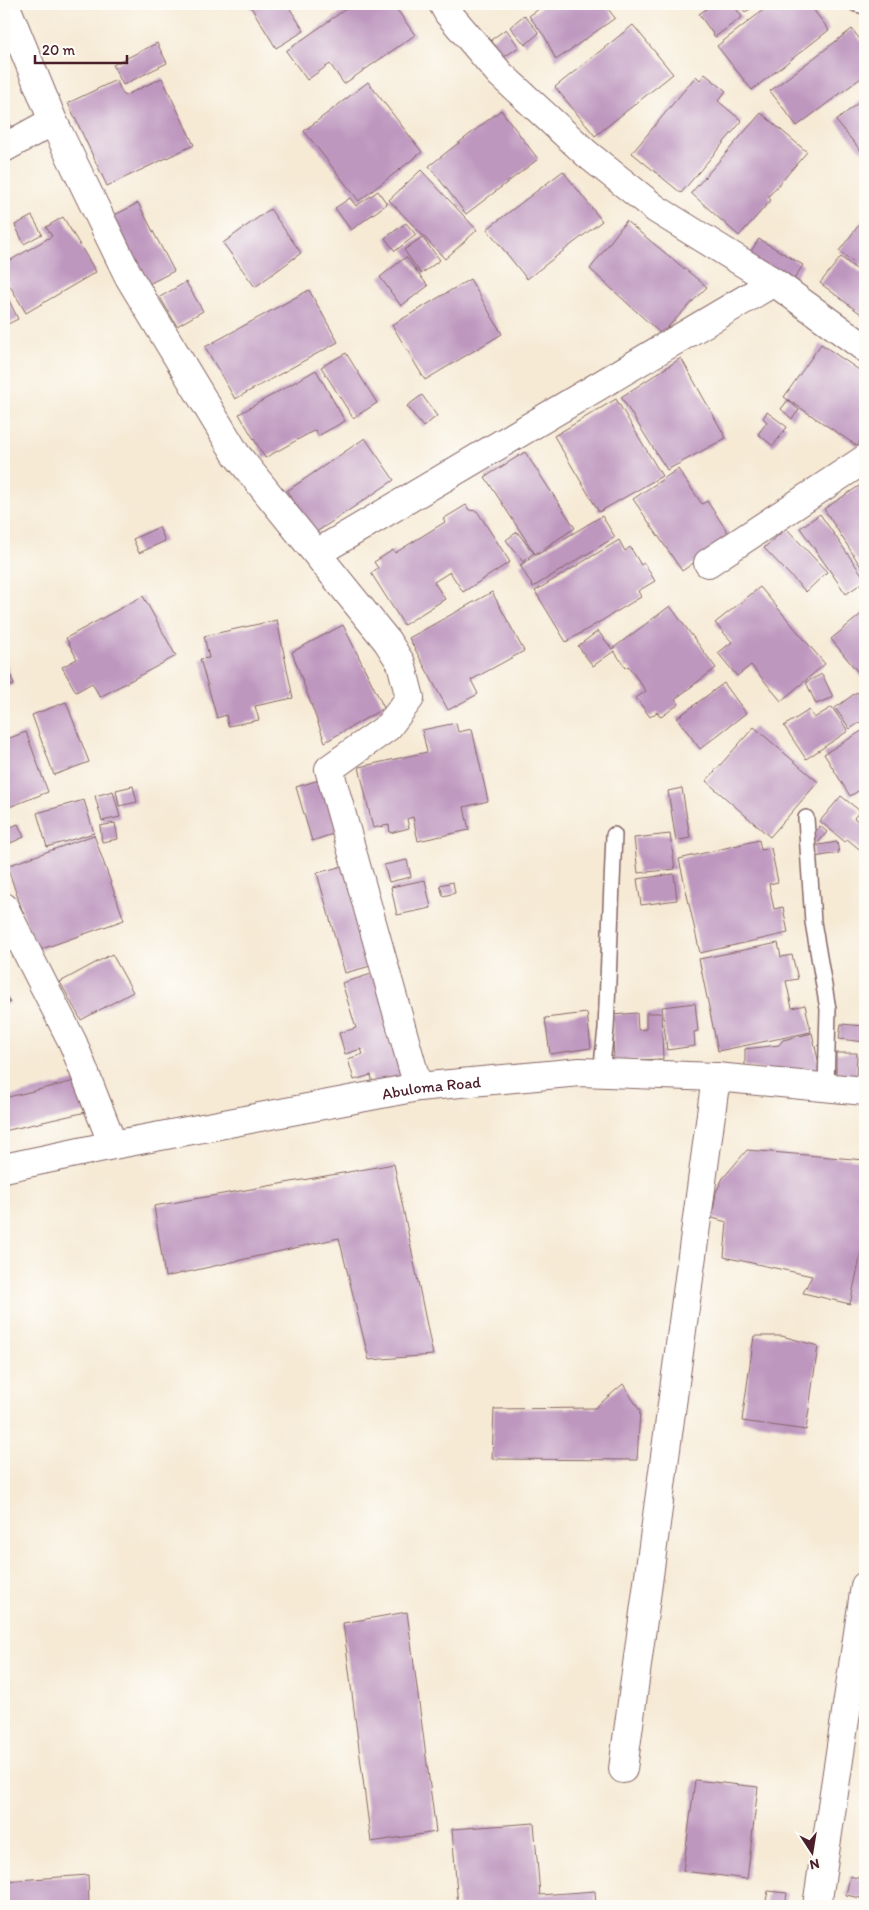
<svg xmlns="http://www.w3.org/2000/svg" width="869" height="1910" font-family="Itim,sans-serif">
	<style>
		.building { fill: #be97bf }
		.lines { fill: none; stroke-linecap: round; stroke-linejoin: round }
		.service-casing { stroke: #866666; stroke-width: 18 }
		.minor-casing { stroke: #866666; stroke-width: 30 }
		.tertiary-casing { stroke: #866666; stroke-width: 30 }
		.service { stroke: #fff; stroke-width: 15 }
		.minor { stroke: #fff; stroke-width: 28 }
		.tertiary { stroke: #fff; stroke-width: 28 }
		.labels { text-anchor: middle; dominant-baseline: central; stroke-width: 4; stroke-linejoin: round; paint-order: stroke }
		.street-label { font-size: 16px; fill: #4a1f2b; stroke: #fdfcf7 }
	</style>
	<rect width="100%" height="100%" fill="#fdfcf7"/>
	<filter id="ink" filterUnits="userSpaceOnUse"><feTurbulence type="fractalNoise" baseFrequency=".02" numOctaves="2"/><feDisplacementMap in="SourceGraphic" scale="10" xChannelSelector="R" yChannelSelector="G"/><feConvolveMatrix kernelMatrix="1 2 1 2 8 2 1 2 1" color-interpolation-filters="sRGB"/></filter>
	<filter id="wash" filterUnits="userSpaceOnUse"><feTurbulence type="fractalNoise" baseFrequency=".0096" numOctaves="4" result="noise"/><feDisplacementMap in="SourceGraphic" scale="20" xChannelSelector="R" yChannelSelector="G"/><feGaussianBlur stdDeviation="1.12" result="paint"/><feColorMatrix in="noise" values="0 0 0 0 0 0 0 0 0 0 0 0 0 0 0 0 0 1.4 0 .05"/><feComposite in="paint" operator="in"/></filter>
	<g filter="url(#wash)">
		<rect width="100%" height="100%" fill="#f6ead5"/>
		<g id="blocks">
			<path class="building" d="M249 4H287L304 31 276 48Z
				M353 4H393L415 35 344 84 330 64 307 80 286 51Z
				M546 4H604L615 18 556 60 545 37 529 16Z
				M713 4H733L742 17 715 37 699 14Z
				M739 4H757L745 12Z
				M771 4H809L829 30 752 90 717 46Z
				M524 15 539 33 525 45 510 27Z
				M633 25 673 74 595 136 555 87Z
				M506 29 519 47 504 57 491 40Z
				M852 29 865 46V75L797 126 770 91Z
				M157 43 167 63 123 85 113 65Z
				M705 74 726 91 718 101 742 121 681 193 632 153 696 76 700 80Z
				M162 78 194 145 107 186 68 103 116 80 124 96Z
				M368 82 422 152 359 201 304 131Z
				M865 97V149L862 152 836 121Z
				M4 109 12 128 4 132Z
				M501 110 538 159 466 214 429 166Z
				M761 113 807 152 768 197 771 200 739 236 691 193Z
				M421 170 477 230 445 259 389 200Z
				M563 171 602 221 527 279 487 229Z
				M378 191 387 204 351 230 335 208 350 198 356 206Z
				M138 203 174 271 145 286 109 218Z
				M270 209 301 253 255 287 223 243Z
				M4 215 10 225 4 229Z
				M32 216 42 234 24 244 15 225Z
				M63 217 96 272 26 313 4 276V264L52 236 46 227Z
				M865 217V258L859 267 839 251Z
				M626 221 707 287 661 334 590 269Z
				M406 223 416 235 395 251 385 238Z
				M422 237 440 260 421 274 404 250Z
				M759 239 803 265 791 284 747 257Z
				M406 257 428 286 401 306 380 277Z
				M841 257 865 276V317L820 283Z
				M470 279 502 334 425 380 392 325Z
				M186 282 203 311 177 326 160 297Z
				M4 290 18 319 4 326Z
				M309 290 338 342 235 399 205 347Z
				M821 344 865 374V434L857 446 784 397Z
				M346 353 377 403 353 418 321 367Z
				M681 358 726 438 667 470 621 397Z
				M316 370 345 421 318 436 315 430 265 458 239 414Z
				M422 395 437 416 423 427 407 406Z
				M616 399 662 476 599 512 554 436Z
				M788 400 799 410 792 419 781 409Z
				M767 412 787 427 773 446 758 434 767 422 763 418Z
				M365 438 394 480 315 533 287 491Z
				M525 452 575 528 535 554 485 477Z
				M678 469 702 504 707 501 731 537 682 571 633 499Z
				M865 482V573L824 509Z
				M466 505 469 510 477 511 510 562 463 592 450 572 434 582 445 599 404 625 371 573 378 568 374 562 393 550 395 553 445 522 443 519Z
				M820 514 865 579V581L846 594 800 528Z
				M602 516 615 537 533 587 520 565Z
				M159 527 165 541 139 553 133 539Z
				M786 528 827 572 806 592 764 548Z
				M517 532 534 553 523 562 506 540Z
				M619 540 625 551 630 547 641 565 644 563 655 581 638 591 641 597 566 642 535 591Z
				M760 587 825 664 781 701 751 665 737 676 718 653 732 642 715 623Z
				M492 592 524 651 471 680 478 694 448 710 409 638Z
				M143 596 176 656 100 697 92 683 76 692 62 667 77 659 66 638Z
				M670 606 716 668 675 699 679 704 661 717 657 712 650 717 636 698 646 691 628 666 626 668 614 651 593 666 578 646 598 631 612 649Z
				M865 611V681L831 639Z
				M277 620 293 698 255 706 259 720 228 726 226 715 217 718 200 659 209 658 204 636Z
				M343 625 384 708 325 742 292 652Z
				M4 656 14 685 4 688Z
				M822 674 833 697 816 704 806 682Z
				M724 683 746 713 700 749 677 718Z
				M857 692 865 704V719L850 729 835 708Z
				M66 702 89 762 54 775 32 715Z
				M832 707 848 731 806 759 784 726 809 710 814 718Z
				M456 723 458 732 472 729 488 801 464 807 469 830 418 841 413 817 407 819 409 828 390 833 389 825 373 828 359 767 427 752 422 730Z
				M754 727 818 782 770 837 706 781Z
				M865 729V787L850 796 824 754Z
				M26 732 48 792 4 809V740Z
				M326 778 342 831 312 841 296 787Z
				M133 786 137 802 119 806 116 790Z
				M682 788 690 838 676 841 668 791Z
				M113 791 120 817 102 821 95 796Z
				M841 796 860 811 854 818 865 827V849L863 852 847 839 845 842 820 821Z
				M84 800 94 833 47 847 37 813Z
				M115 823 118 839 102 842 100 826Z
				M18 824 24 837 4 846V830Z
				M820 826 827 832 817 844 810 839Z
				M670 834 675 869 638 873 634 838Z
				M94 835 124 920 36 951 7 866Z
				M759 840 761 850 771 848 778 882 769 884 774 909 783 907 788 933 700 953 679 859Z
				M837 842 839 853 814 857 813 846Z
				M407 860 411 877 389 882 384 865Z
				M350 864 378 964 345 973 317 873Z
				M674 874 677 900 641 905 637 879Z
				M425 880 431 908 397 915 391 887Z
				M453 882 455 893 443 896 440 885Z
				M778 943 781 957 792 955 798 979 786 981 792 1008 805 1005 811 1032 718 1051 699 959Z
				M112 954 133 992 81 1020 60 982Z
				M378 972 409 1077 374 1088 371 1075 354 1080 348 1059 363 1054 361 1049 345 1054 339 1033 356 1028 342 983Z
				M4 990 10 1003 4 1006Z
				M695 1003 698 1031 694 1032 695 1046 667 1050 662 1007Z
				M587 1013 591 1048 550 1054 545 1018Z
				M637 1013 638 1030 646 1029V1013H661L663 1059 614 1061 612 1015Z
				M841 1024 865 1026V1042L839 1039Z
				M812 1033 821 1073 798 1077 745 1066V1049L779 1045 783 1040Z
				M864 1050H865V1075L860 1074Z
				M836 1053H857L856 1077 836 1076Z
				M79 1080 86 1112 4 1131V1098Z
				M747 1150 865 1160V1235L850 1304 803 1293 812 1276 724 1257 727 1222 712 1218 716 1192 723 1178Z
				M394 1164 433 1355 369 1360 339 1238 165 1277 154 1206Z
				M754 1336H782L818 1346 806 1430 742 1421Z
				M623 1384 640 1411 637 1460 492 1459 494 1409 595 1408Z
				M407 1612 436 1832 371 1842 343 1623Z
				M695 1780 758 1787 747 1879 683 1871Z
				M534 1823 540 1895 595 1891 596 1906H458L452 1829Z
				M88 1875 89 1906H4V1881Z
				M850 1876 865 1880V1899L846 1895Z
				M768 1891 787 1893 785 1906H765Z"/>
		</g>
	</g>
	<g filter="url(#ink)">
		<use href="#blocks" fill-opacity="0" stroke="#866666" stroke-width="1"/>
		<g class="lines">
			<g class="service-casing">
				<path id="service" d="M856 4 865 6
					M806 818 813 922 828 1009 826 1088
					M601 1073 606 1029 614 835"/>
			</g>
			<g class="minor-casing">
				<path id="minor" d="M5 4 53 121 129 277 236 454 387 641 401 663 410 698 388 727 329 769 418 1087
					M443 4 448 13 500 74 587 154 656 209 774 282 865 348
					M4 148 53 121
					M317 553 774 282
					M708 563 865 459
					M4 907 73 1043 113 1145
					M623 1769 716 1077
					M817 1906 865 1586"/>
			</g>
			<g class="tertiary-casing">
				<g id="tertiary">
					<path id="s1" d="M4 1168 113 1145 418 1087 580 1072 716 1077 865 1091"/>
				</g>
			</g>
			<use href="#service" class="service"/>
			<use href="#minor" class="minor"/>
			<use href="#tertiary" class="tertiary"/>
		</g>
	</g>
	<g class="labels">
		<g class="street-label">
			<text stroke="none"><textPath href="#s1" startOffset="435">Abuloma Road</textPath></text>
		</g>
	</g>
	<rect width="869" height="1910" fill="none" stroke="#fdfcf7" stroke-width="20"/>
	<g transform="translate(812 1852) rotate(168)" stroke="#fdfcf7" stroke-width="4" paint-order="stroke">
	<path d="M0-4L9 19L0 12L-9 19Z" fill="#4a1f2b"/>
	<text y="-8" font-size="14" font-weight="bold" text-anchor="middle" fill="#4a1f2b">N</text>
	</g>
	<path d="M35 55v8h92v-8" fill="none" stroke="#4a1f2b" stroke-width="2.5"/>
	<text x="42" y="55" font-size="15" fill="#4a1f2b" stroke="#fdfcf7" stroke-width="4" paint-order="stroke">20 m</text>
</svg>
